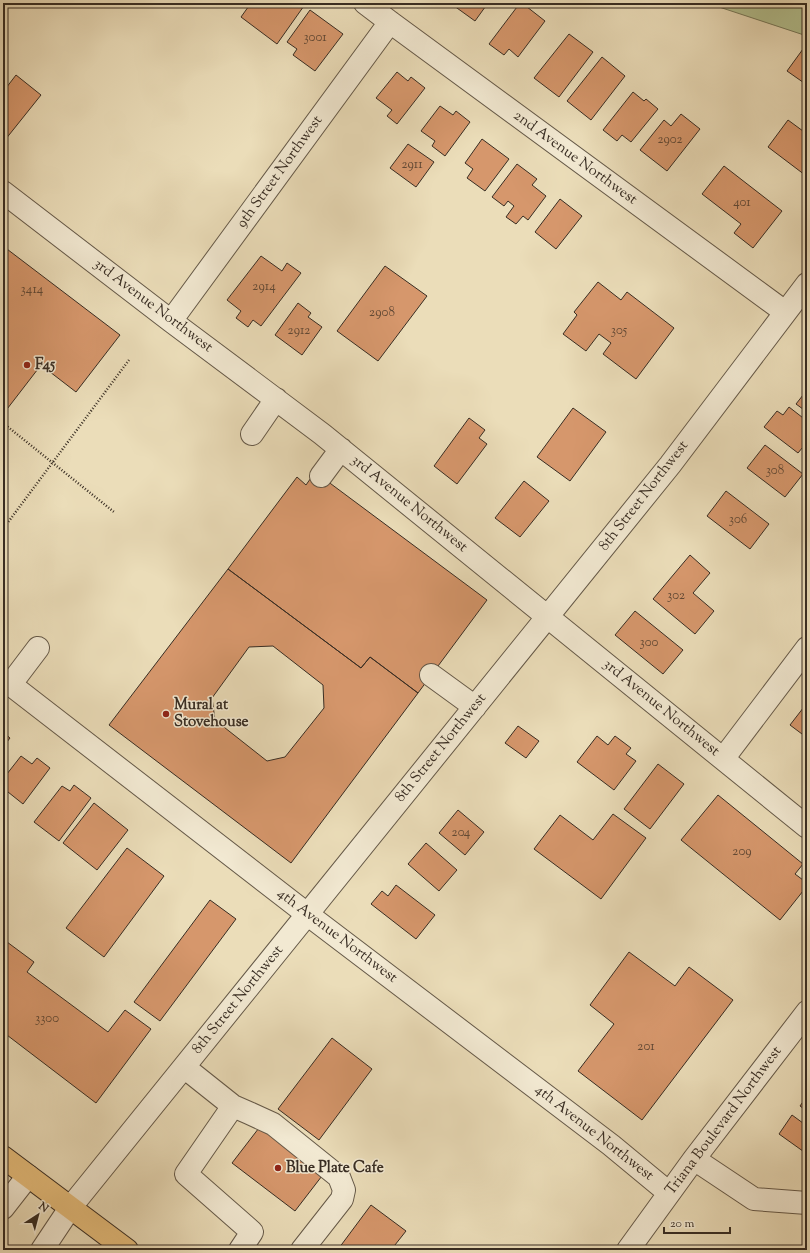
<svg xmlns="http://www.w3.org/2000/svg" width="810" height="1253" font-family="'Sorts Mill Goudy',serif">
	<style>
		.green { fill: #b4c291; stroke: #76785a }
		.building { fill: #d6976c; stroke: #382d23; fill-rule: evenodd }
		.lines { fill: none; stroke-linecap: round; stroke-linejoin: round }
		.minor-casing { stroke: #655948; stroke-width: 24 }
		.major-casing { stroke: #382d23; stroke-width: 24 }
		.path { stroke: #382d23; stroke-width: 2.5; stroke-dasharray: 1 2; stroke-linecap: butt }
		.minor { stroke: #f2e9d2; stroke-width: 22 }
		.major { stroke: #e6be7c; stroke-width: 22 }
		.poi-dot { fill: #8f2418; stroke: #f2e9d2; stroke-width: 1.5 }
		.labels { text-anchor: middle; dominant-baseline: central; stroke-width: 3; stroke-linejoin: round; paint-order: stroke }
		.number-label { font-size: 13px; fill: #604835 }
		.street-label { font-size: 15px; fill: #382d23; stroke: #f2e9d2 }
		.poi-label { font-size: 15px; font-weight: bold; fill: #382d23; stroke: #f2e9d2; text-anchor: start }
	</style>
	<rect width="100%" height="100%" fill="#ebddb9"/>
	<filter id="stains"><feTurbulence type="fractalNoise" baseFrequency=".005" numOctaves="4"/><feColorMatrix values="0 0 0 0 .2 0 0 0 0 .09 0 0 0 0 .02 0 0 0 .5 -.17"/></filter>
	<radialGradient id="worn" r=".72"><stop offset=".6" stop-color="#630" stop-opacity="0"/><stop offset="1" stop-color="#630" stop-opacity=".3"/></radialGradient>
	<path class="green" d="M707 3H807V36Z"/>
	<path class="building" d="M251 3H306L277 44 241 17Z
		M450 3H488L475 21Z
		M520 3H522L545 21 518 57 509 49 504 55 489 44Z
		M310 10 343 34 315 71 293 55 297 49 287 42Z
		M569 34 593 52 559 97 534 78Z
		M803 49 807 53V85L787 71Z
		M602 57 625 76 591 120 567 101Z
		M397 72 408 81 411 77 425 88 397 124 387 116 392 110 376 98Z
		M16 75 41 95 5 140 3 138V92Z
		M633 92 644 101 646 99 658 109 631 142 622 135 617 141 603 130Z
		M440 106 453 115 456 111 470 122 445 156 432 146 435 141 421 131Z
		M681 114 700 129 667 171 640 150 664 120 671 126Z
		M788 120 807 134V171L805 175 768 147Z
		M482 139 509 159 485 191 467 178 473 169 465 163Z
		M408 144 434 162 416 187 390 168Z
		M517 164 537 179 532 185 546 196 528 220 523 216 516 224 506 217 514 206 508 201 504 206 492 197Z
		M724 166 782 211 753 248 734 233 741 224 702 194Z
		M560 199 582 216 556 249 535 232Z
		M3 246 120 335 76 392 41 365 4 413Z
		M261 256 282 271 287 263 301 273 261 326 253 320 248 327 236 318 241 311 227 300Z
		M385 266 427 296 378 361 337 331Z
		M598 282 621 300 627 292 674 328 636 379 603 354 611 343 599 334 586 351 563 334 577 315 574 312Z
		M298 303 311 313 308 317 322 327 302 355 275 335Z
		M807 372V381L803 378Z
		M807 390V412L796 404Z
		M789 407 807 421V442L798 453 764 427 777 411 783 415Z
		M573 408 606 432 570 481 537 457Z
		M469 418 485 430 479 438 487 444 457 484 434 466Z
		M765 445 803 474 785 497 747 468Z
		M315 472 487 600 418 693 370 657 361 668 228 569 297 477 306 485Z
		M524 481 549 501 520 537 495 518Z
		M726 491 769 524 750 549 707 516Z
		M690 555 710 573 693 593 714 611 695 634 653 599Z
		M228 569 361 668 370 657 418 693 291 863 109 725ZM273 646 323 685 324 708 285 757 267 761 215 720 212 698 249 647Z
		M635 611 683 650 663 674 615 635Z
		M807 703V728L802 734 790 725Z
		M518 726 539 741 526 758 505 743Z
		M3 732 10 738 3 747Z
		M597 736 608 745 615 736 631 748 626 754 636 761 614 790 577 762Z
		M21 756 32 764 37 758 50 768 23 804 3 788V779Z
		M658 764 684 784 650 829 624 809Z
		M74 785 91 798 59 841 34 822 62 786 70 791Z
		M718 795 803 864 795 874 807 883V886L780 920 681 840Z
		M94 803 128 830 97 870 63 843Z
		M458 810 484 832 465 855 439 833Z
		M613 814 646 838 601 899 534 849 560 815 593 840Z
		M426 843 457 870 439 891 408 864Z
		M127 848 164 876 104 957 66 928Z
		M396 885 435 915 416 939 371 904 382 891 388 896Z
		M210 900 236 919 160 1021 134 1002Z
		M3 939 34 962 27 972 108 1032 125 1010 151 1029 96 1103 3 1032Z
		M629 952 675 986 689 967 733 1000 642 1120 578 1071 614 1024 590 1005Z
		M332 1038 372 1069 319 1140 278 1109Z
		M807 1096V1111L800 1106Z
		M792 1115 807 1126V1154L779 1134Z
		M262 1124 325 1172 295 1211 232 1163Z
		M371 1205 406 1231 391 1250H341L339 1248Z"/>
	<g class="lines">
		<g class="minor-casing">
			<path id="minor" d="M365 3 390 22 785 312
				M3 192 171 321 322 434 807 827
				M171 321 390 22
				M252 434 276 399
				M321 476 341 449
				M431 675 475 707
				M3 681 15 688 307 914 611 1145 669 1193
				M10 685 38 648
				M723 759 807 648
				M184 1067 233 1106 186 1174 252 1232 240 1250
				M233 1106 249 1113 273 1124 339 1177 344 1190 342 1199 302 1250
				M694 1159 754 1199 807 1203
				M3 1208 28 1176
				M42 1250 70 1208 670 465 807 284
				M628 1250 694 1159 807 1012"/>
		</g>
		<g class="major-casing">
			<path id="major" d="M3 1157 127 1250"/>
		</g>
		<path class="path" d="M3 423 114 512
			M3 529 129 360"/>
		<use href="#minor" class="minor"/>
		<use href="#major" class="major"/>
	</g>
	<g class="poi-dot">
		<circle cx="27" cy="365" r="4"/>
		<circle cx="166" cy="714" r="4"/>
		<circle cx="278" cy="1168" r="4"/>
	</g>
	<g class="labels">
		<g class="number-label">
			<text x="315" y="38">3001</text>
			<text x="670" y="140">2902</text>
			<text x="412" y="165">2911</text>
			<text x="742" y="203">401</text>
			<text x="264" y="287">2914</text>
			<text x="32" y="290">3414</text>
			<text x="382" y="313">2908</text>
			<text x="299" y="331">2912</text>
			<text x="619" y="331">305</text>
			<text x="775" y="471">308</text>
			<text x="738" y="520">306</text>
			<text x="676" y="596">302</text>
			<text x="649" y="643">300</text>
			<text x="461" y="833">204</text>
			<text x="742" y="852">209</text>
			<text x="47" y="1019">3300</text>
			<text x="646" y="1047">201</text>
		</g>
		<g class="street-label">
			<text transform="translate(575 158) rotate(36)">2nd Avenue Northwest</text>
			<text transform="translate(280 172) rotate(-54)">9th Street Northwest</text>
			<text transform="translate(153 306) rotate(37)">3rd Avenue Northwest</text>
			<text transform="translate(644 496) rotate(-52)">8th Street Northwest</text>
			<text transform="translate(409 504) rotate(39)">3rd Avenue Northwest</text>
			<text transform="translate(661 708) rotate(39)">3rd Avenue Northwest</text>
			<text transform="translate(441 748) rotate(-51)">8th Street Northwest</text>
			<text transform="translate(337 936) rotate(37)">4th Avenue Northwest</text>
			<text transform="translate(238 1000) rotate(-51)">8th Street Northwest</text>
			<text transform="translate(724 1121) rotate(-53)">Triana Boulevard Northwest</text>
			<text transform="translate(594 1133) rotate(38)">4th Avenue Northwest</text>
		</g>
		<g class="poi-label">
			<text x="35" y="365">F45</text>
			<text x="174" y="705">Mural at<tspan x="174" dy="17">Stovehouse</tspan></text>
			<text x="286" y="1168">Blue Plate Cafe</text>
		</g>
	</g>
	<rect width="810" height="1253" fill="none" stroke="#ebddb9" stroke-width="16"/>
	<rect x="4" y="4" width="802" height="1245" fill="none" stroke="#382d23" stroke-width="2"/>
	<rect x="8" y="8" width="794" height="1237" fill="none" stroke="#382d23"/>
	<g transform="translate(38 1215) rotate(36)" stroke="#f2e9d2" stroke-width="3" paint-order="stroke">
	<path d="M0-3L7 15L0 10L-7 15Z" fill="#382d23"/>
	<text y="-6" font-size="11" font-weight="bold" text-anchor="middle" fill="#382d23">N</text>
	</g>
	<path d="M664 1227v6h66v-6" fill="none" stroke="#382d23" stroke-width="2"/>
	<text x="670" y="1227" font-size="12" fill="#382d23" stroke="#f2e9d2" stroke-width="3" paint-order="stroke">20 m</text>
	<rect width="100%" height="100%" filter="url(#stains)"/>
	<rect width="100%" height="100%" fill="url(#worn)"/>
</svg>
